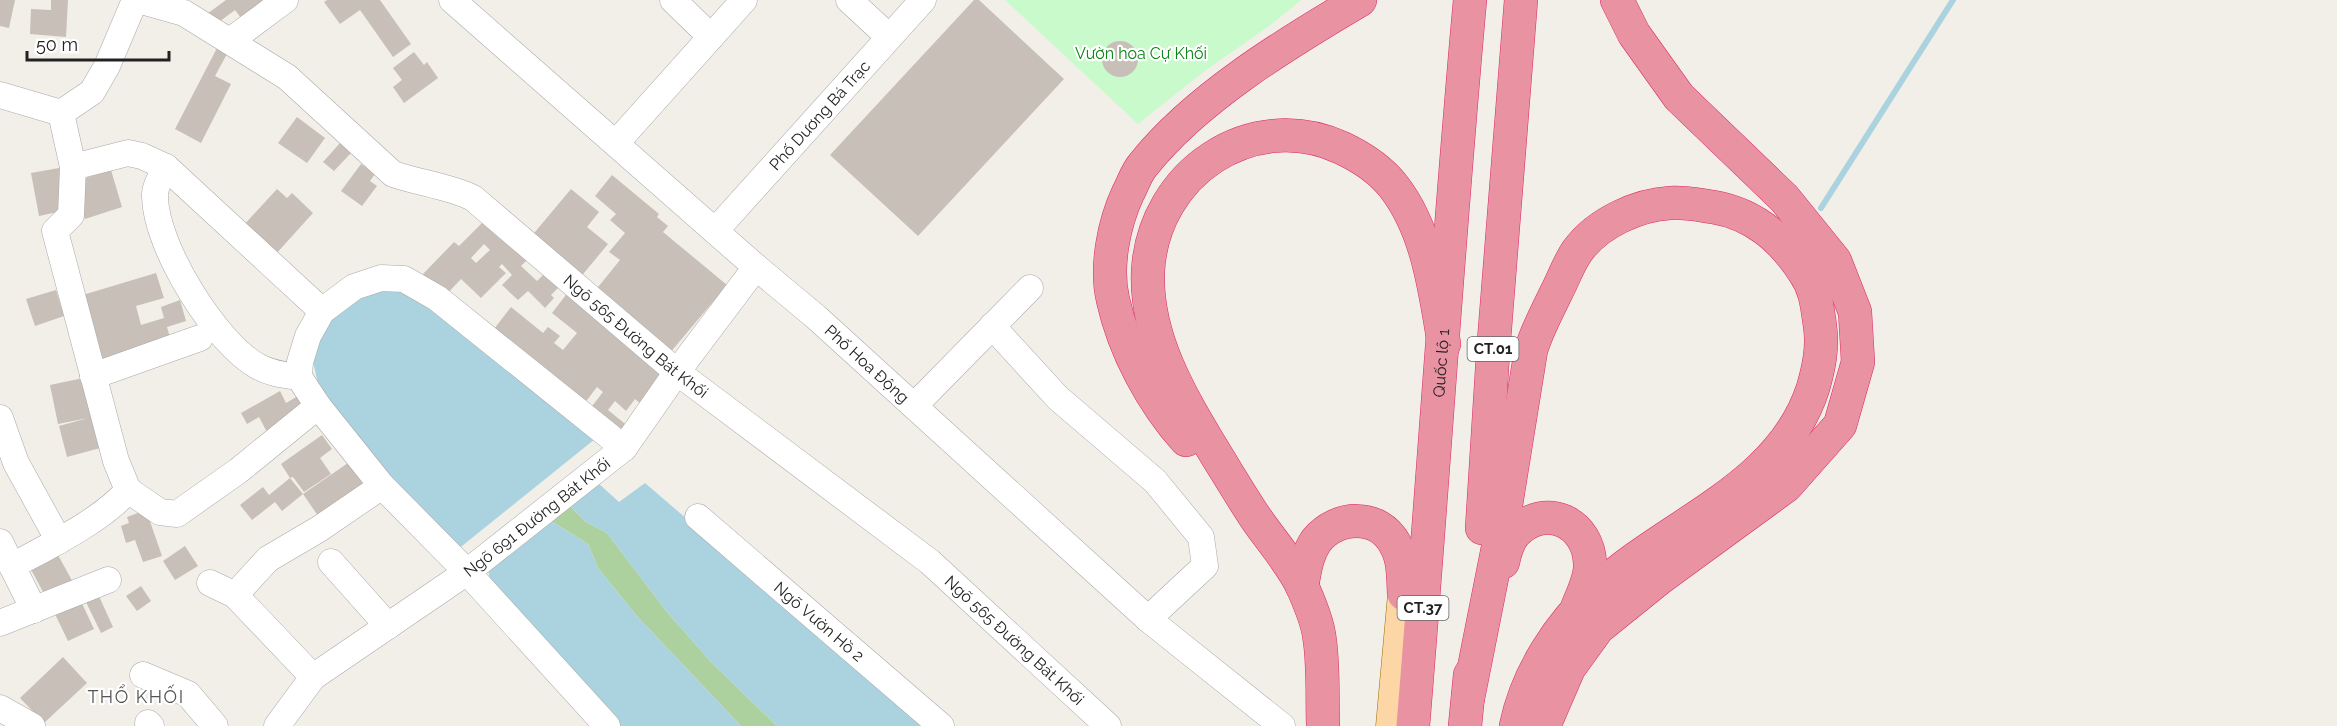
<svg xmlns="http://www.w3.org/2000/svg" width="2337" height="726" font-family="Raleway,sans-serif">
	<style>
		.forest { fill: #add19e }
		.park { fill: #c8facc }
		.water { fill: #aad3df }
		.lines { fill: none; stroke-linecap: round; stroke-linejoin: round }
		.stream { stroke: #aad3df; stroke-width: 6 }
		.building { fill: #c7bfb8; fill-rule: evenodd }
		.minor-casing { stroke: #a9a9a9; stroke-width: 27 }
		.major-casing { stroke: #a06b00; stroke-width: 33 }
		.highway-casing { stroke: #dc2a67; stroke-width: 34 }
		.minor { stroke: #fff; stroke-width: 26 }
		.major { stroke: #fcd6a4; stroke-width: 32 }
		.highway { stroke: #e892a2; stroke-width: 33 }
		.labels { text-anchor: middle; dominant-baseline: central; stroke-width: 4.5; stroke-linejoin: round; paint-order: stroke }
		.shield { fill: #fff; stroke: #646464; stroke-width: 1.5 }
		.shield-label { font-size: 15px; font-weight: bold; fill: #222 }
		.park-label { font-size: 16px; fill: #0c8416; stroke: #fff }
		.street-label { font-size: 16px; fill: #222; stroke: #fff }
		.neighbourhood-label { font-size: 18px; letter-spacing: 1.5px; fill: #555; stroke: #fff }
	</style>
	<rect width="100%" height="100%" fill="#f2efe9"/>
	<path class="forest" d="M569 505 586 522 607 533 667 612 711 662 777 726H741L636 615 598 568 588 544 548 519Z"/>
	<path class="park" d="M1005 0H1301L1272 24 1206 70 1138 124Z"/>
	<path class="water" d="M374 290 410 292 595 439 457 550 375 467 318 384 313 361 317 336 332 315Z
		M598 483 619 502 645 483 928 726H777L711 662 667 612 607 533 586 522 569 505Z
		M548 519 588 544 598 568 636 615 741 726H618L490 582 488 568Z"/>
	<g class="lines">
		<path class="stream" d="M1821 208 1953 0"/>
	</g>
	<path class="building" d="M0 0H15L9 28 0 26Z
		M51 0H68L66 37 30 34 31 9 51 10Z
		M226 0H281L244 22 235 10 215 25 207 14Z
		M327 0H380L411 44 393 57 360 10 340 24 324 2Z
		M974 0H979L1064 79 918 236 830 155Z
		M1102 59a18 18 0 1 1 36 0a18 18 0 1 1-36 0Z
		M217 48 227 54 215 76 231 84 201 143 175 129Z
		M414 52 424 65 427 62 438 78 404 103 393 87 402 80 393 68Z
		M297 117 325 138 307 163 278 143Z
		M340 143 351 153 334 171 323 162Z
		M361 164 375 174 370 181 377 186 362 206 341 191Z
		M59 168 67 210 39 216 31 173Z
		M111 170 122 207 85 219 73 182Z
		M612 175 659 214 657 217 668 226 663 232 727 285 669 354 594 292 620 260 609 252 625 233 610 220 616 214 595 196Z
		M277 189 287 198 292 193 313 213 275 255 243 226Z
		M571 189 599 212 587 227 608 244 579 279 530 238Z
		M489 216 530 257 521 266 537 281 548 270 562 284 551 295 554 298 545 308 528 291 518 300 502 285 512 275 502 264 499 267 506 273 481 298 461 279 446 295 423 274 454 242 459 246ZM484 244 490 250 476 263 471 258Z
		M156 273 164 298 136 306 141 325 164 318 161 307 180 300 186 321 167 327 172 345 97 368 76 297Z
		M56 290 64 316 35 326 26 299Z
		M569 291 669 371 642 405 635 399 626 411 615 401 608 410 629 427 619 440 586 414 603 392 597 387 581 408 491 333 511 307 543 333 548 327 560 336 554 343 563 350 577 333 552 313Z
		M88 377 104 447 67 457 59 426 88 418 58 424 50 385Z
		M280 391 286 403 298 396 307 413 268 434 259 417 247 424 241 413Z
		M322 435 332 449 320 458 331 474 304 492 293 477 290 478 303 494 282 511 275 502 252 520 240 505 263 487 269 495 290 478 281 464Z
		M348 463 368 491 323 523 303 494Z
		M146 510 162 556 143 562 135 540 126 543 121 526 129 523 127 517Z
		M185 546 198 566 175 580 163 561Z
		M58 555 75 586 48 601 28 564Z
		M141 586 151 601 137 611 126 596Z
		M98 594 113 627 101 633 85 600Z
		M78 595 94 629 68 641 52 608Z
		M63 657 87 683 44 723 20 698Z"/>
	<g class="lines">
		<g class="minor-casing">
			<g id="minor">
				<path id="s1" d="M138 0 184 13 287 77 393 174C419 183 448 186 473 198L677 372 930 562 1108 726"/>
				<path id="s2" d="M452 0 756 267 816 317 1148 619 1282 726"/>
				<path d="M673 0 711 37"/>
				<path d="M849 0 889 37"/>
				<path d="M230 41 285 0"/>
				<path d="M0 95 61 113 73 167 71 215 55 231 116 461 128 490"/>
				<path d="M61 113 92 92 107 66 135 0"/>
				<path d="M616 143 744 0"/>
				<path d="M73 167 128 153 142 156 166 167 322 311"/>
				<path d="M166 167C162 176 154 187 155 196 155 246 216 344 259 367 272 374 285 375 299 377"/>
				<path id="s3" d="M715 231 923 0"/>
				<path d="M992 326 1058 398 1155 481 1201 537 1205 566 1148 619"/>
				<path d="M93 376 200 338"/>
				<path d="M914 406 1030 288"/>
				<path d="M0 418 16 463 59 541"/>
				<path id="s4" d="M698 517 941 726"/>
				<path d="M0 542 34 610"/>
				<path d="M331 562 388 626"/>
				<path d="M12 566C47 547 103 520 128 490L160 512 177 514 238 471 318 406"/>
				<path d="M210 583 235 595 313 677"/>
				<path d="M235 595 268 559 319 529 382 486"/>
				<path d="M0 623 108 580"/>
				<path d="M143 675 188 694 215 726"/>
				<path d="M0 708 32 726"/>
				<path d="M148 723 151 726"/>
				<path id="s5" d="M277 726 313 677 467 572 624 448 677 372 756 267"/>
				<path d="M607 726 467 572 382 486 318 406 299 377 300 362 308 336 322 311 354 287 381 278 404 279 437 298 624 448"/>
			</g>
		</g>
		<g class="major-casing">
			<path id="major" d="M1392 726 1404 594 1411 569"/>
		</g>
		<g class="highway-casing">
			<g id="highway">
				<path d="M1186 440C1152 402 1124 350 1113 300 1105 267 1114 223 1128 193 1133 184 1136 173 1143 165 1195 99 1287 43 1360 0"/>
				<path d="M1482 528 1493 353 1521 0"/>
				<path d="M1503 562C1505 552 1508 541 1515 533 1546 501 1589 523 1590 564 1591 578 1582 595 1577 608"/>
				<path d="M1302 586C1305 570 1307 554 1316 541 1337 515 1378 513 1395 544 1404 559 1403 577 1404 594"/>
				<path d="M1468 698 1504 517 1531 350C1537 330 1547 312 1556 293 1563 280 1569 262 1578 250 1598 223 1637 205 1670 203 1684 202 1699 205 1713 207 1754 214 1782 238 1804 272 1816 289 1817 306 1820 326 1823 348 1819 367 1813 388 1781 488 1670 522 1599 588 1559 624 1527 673 1516 726"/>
				<path d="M1323 726C1322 697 1324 663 1319 635 1317 620 1309 602 1303 588 1293 565 1269 538 1255 517 1241 496 1228 474 1215 453 1182 398 1145 338 1148 271 1153 174 1251 106 1342 148 1361 157 1381 170 1394 187 1428 231 1435 291 1444 344"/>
				<path id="s6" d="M1413 726C1433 484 1448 242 1470 0"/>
				<path d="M1465 726 1470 675"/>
				<path d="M1544 726 1569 668 1598 628 1660 578 1786 486 1840 425 1858 362 1855 312 1835 261 1784 198 1679 97 1634 34 1617 0"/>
			</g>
		</g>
		<use href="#minor" class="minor"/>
		<use href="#major" class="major"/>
		<use href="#highway" class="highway"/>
	</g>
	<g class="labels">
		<g class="shield">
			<rect x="1467.5" y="337" width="51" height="24" rx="4.5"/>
			<rect x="1397.5" y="596" width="51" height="24" rx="4.5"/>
		</g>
		<g class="shield-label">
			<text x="1493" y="349">CT.01</text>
			<text x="1423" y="608">CT.37</text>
		</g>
		<g class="park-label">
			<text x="1141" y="53">Vườn hoa Cự Khối</text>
		</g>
		<g class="street-label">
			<text stroke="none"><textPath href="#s3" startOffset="156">Phố Dương Bá Trạc</textPath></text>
			<text stroke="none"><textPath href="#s1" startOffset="610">Ngõ 565 Đường Bát Khối</textPath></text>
			<text stroke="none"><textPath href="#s2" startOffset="552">Phố Hoa Động</textPath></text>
			<text stroke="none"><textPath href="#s6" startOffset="364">Quốc lộ 1</textPath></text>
			<text stroke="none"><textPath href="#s5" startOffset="336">Ngõ 691 Đường Bát Khối</textPath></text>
			<text stroke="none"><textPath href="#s4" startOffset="160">Ngõ Vườn Hồ 2</textPath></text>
			<text stroke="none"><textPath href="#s1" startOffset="1096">Ngõ 565 Đường Bát Khối</textPath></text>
		</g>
		<g class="neighbourhood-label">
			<text x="136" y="696">THỔ KHỐI</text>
		</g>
	</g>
	<path d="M27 51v9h142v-9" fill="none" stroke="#222222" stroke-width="3"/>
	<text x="36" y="51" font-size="18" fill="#222222" stroke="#ffffff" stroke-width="4.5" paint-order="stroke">50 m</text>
</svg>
